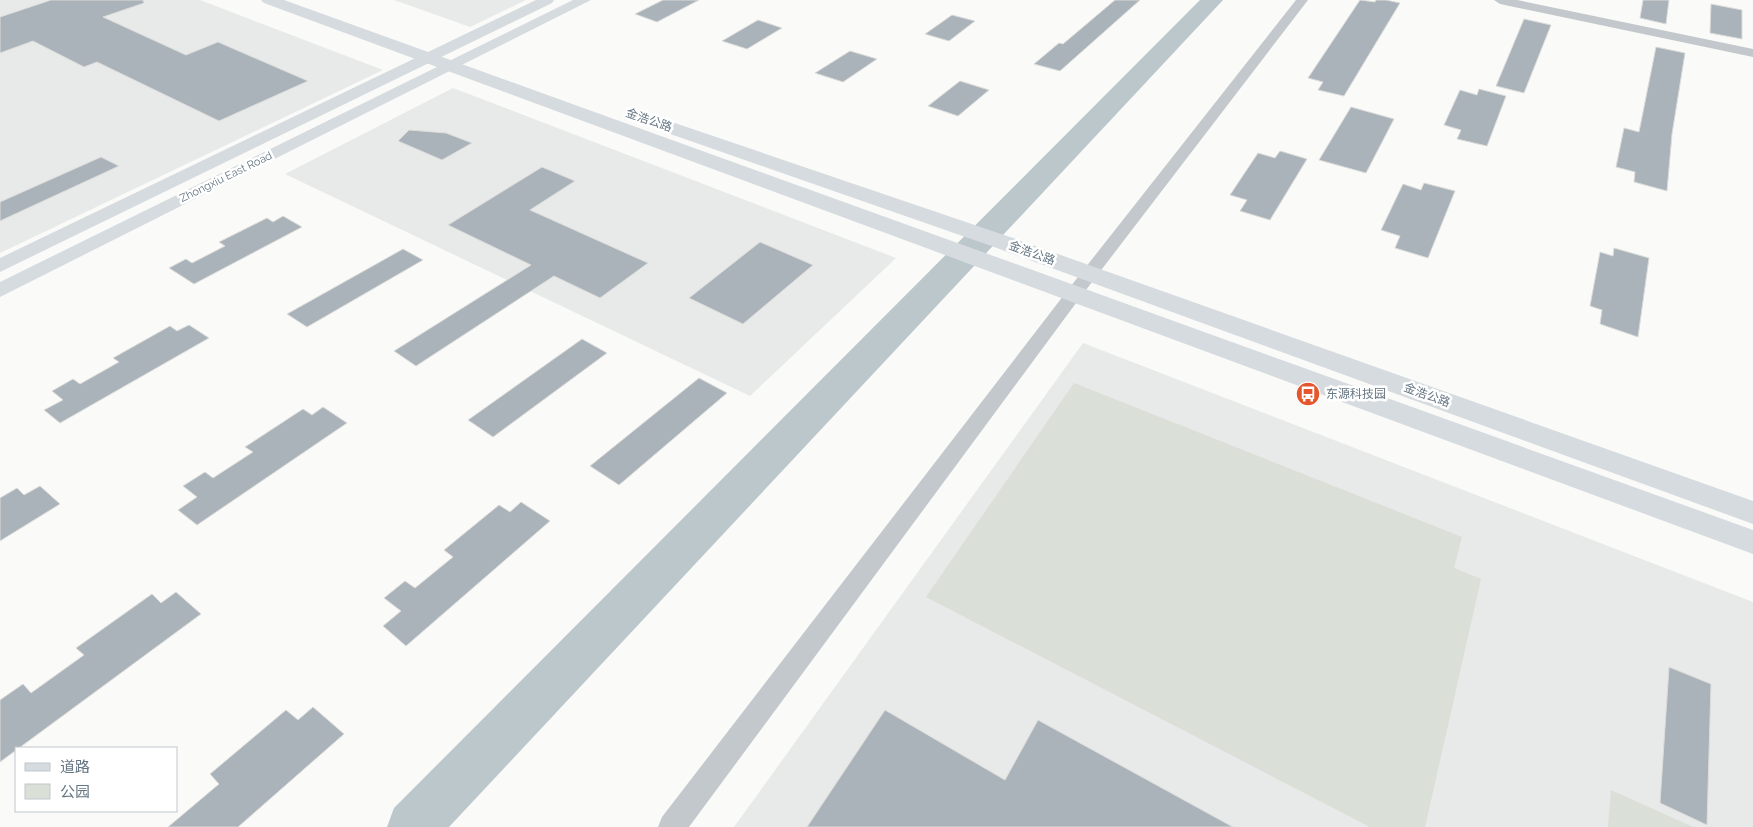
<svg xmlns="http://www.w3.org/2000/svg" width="1753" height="827" font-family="Raleway,'Noto Sans SC',sans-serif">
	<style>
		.built { fill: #e8e9e9 }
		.green { fill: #dadfd7 }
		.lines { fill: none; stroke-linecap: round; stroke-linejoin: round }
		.river { fill: #bbc7cb; fill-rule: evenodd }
		.building { fill: #aab3b9; stroke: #dcdcda }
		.tertiary { fill: #c3c8cc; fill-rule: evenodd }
		.secondary { fill: #d6dbdf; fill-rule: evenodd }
		.primary { fill: #d6dbdf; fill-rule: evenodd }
		.labels { text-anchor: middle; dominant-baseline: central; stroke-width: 5; stroke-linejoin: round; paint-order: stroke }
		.far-street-label { font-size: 11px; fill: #657683; stroke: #fff }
		.street-label { font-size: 12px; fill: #657683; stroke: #fff }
		.poi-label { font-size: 12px; fill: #657683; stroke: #fff; text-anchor: start }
	</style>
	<rect width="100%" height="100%" fill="#fafaf8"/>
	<path class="built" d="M0 0H200L383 70 0 253Z
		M394 0H526L470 27Z
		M453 88 896 258 750 396 285 174Z
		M1083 343 1753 602V827H734Z"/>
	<path class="green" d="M1074 383 1462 537 1454 568 1481 579 1425 827H1370L926 597Z
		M1611 790 1693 827H1608Z"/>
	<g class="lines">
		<path class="river" d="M1200 0H1223L449 827H387L394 808Z"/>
	</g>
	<path class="building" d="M51 0H143L144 3 103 17 186 55 218 42 308 81 219 121 97 62 84 67 33 41 0 53V17Z
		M663 0H699L657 22 635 14Z
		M1115 0H1140L1060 71 1034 64 1059 43 1063 44Z
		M1360 0 1375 2 1376 0H1386L1400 3 1344 96 1318 90 1323 82 1308 78Z
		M1643 0H1669L1666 24 1640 18Z
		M1711 4 1742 10V39L1710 33Z
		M952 15 975 21 949 41 925 34Z
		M1524 19 1551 25 1524 93 1496 86Z
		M758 20 782 28 747 49 722 41Z
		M1656 47 1685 53 1672 134 1667 191 1634 182 1635 172 1616 167 1624 128 1639 132Z
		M850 51 877 59 843 82 815 73Z
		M960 81 989 90 958 116 928 106Z
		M1479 89 1506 96 1487 146 1457 139 1461 130 1444 125 1460 90 1477 95Z
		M1351 107 1394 119 1366 173 1319 160Z
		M409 130 446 133 472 143 442 160 398 141Z
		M1280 151 1307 159 1270 220 1240 211 1247 200 1230 195 1258 153 1275 158Z
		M101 157 119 166 0 221V202Z
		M542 167 575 181 530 210 648 263 600 298 554 276 416 366 394 351 531 265 448 225Z
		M1424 183 1455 191 1428 258 1395 248 1400 236 1381 230 1403 184 1421 190Z
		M283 216 302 227 194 284 169 268 186 259 192 263 225 246 219 242 267 218 273 222Z
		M760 242 813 265 743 324 689 298Z
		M1614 248 1649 258 1638 337 1600 324 1602 310 1590 306 1600 252 1613 256Z
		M403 249 423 260 307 327 287 314Z
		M189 325 209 338 60 423 44 410 63 400 52 391 73 379 80 384 119 362 113 358 170 326 177 331Z
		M582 339 607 353 493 437 468 420Z
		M699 378 727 393 619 485 590 466Z
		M323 407 347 423 197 525 178 510 197 497 183 486 205 472 213 478 253 452 245 447 303 409 312 415Z
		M40 486 60 504 0 541V498L17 488 24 495Z
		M521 502 550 521 406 646 383 626 401 611 384 598 405 581 415 588 453 557 444 550 499 505 510 512Z
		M176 592 201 614 0 762V700L23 684 31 693 84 655 76 648 152 594 161 603Z
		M1669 667 1711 684 1707 825 1660 803Z
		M313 707 344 734 238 827H168L219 784 210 774 286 710 298 720Z
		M885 710 1005 780 1038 720 1233 827H807Z"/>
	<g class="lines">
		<path class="tertiary" d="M1296 0H1308L1079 299 689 827H658L662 817 1067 291Z
			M1494 0H1517L1753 49V57L1500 4Z"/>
		<path class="secondary" d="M536 0H554L552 3 0 272V258Z
			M573 0H591L0 297V282Z"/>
		<path class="primary" d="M261 0H284L1753 530V554L264 3Z
			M663 119 1010 237 1753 501V524L994 247 656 129 654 125 656 121Z"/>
	</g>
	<defs>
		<g id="bus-disc" transform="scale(1.25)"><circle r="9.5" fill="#e4572e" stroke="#fff"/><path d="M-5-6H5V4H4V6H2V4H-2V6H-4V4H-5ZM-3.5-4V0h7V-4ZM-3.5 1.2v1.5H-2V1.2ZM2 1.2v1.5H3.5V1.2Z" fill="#fff"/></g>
	</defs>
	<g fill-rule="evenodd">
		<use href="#bus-disc" x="1308" y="394"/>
	</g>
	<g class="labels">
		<g class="far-street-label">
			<text transform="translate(226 177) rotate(-26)">Zhongxiu East Road</text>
		</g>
		<g class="street-label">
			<text transform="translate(649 120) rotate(19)">金浩公路</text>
			<text transform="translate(1032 253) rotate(20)">金浩公路</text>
			<text transform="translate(1427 395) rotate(20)">金浩公路</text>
		</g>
		<g class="poi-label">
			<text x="1326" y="394">东源科技园</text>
		</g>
	</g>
	<rect x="15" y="747" width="162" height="65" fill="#ffffff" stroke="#c1c8cd"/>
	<rect x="25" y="763" width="25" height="8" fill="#d6dbdf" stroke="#c1c8cd"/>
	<text x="60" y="772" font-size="15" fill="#657683">道路</text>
	<rect x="25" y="784" width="25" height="15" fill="#dadfd7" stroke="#c1c8cd"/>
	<text x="60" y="797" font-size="15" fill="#657683">公园</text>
</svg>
